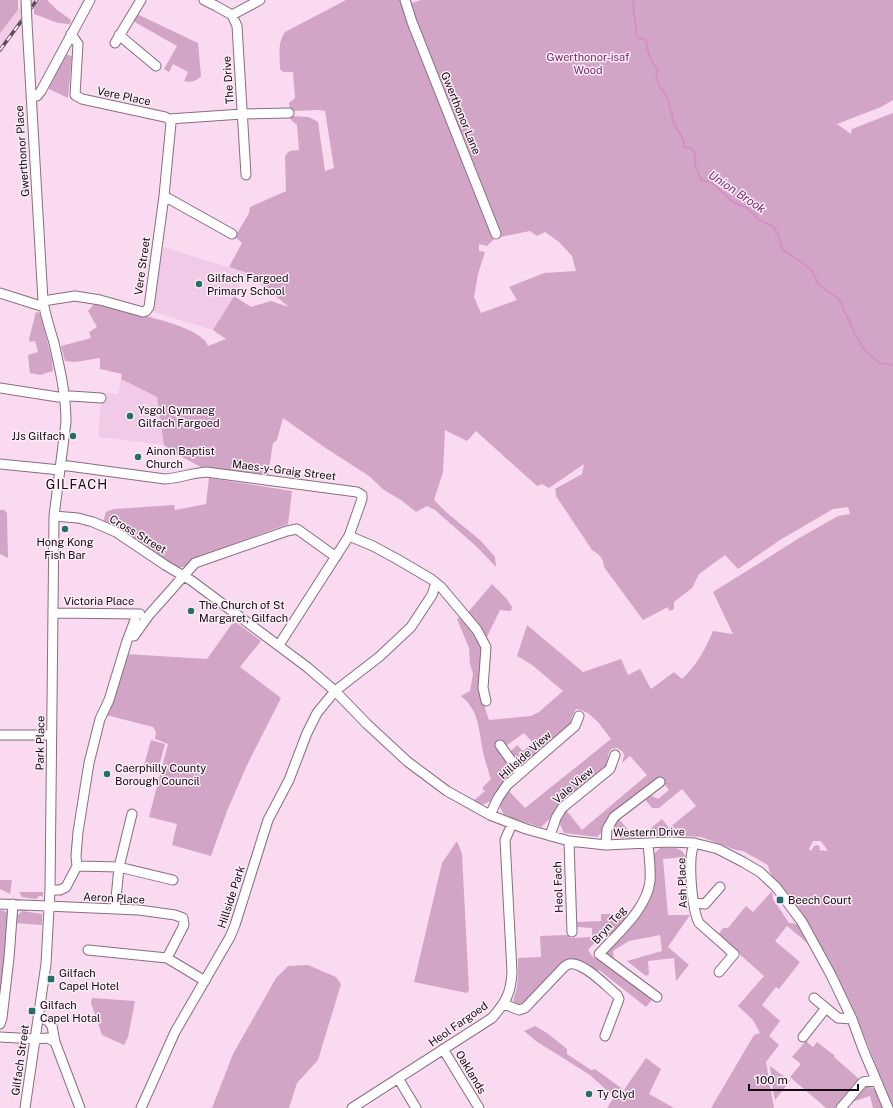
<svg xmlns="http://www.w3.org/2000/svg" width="893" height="1108" font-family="'Public Sans',sans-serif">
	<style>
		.built { fill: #f0cae6 }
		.green { fill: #d2a5c6; fill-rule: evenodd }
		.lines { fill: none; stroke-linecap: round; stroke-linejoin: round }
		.stream { stroke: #d58fc3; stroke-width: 2 }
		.minor-casing { stroke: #886d81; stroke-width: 11 }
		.minor { stroke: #fff; stroke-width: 9 }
		.rail-casing { stroke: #5f4e5a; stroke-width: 3.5 }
		.rail { stroke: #fbeef7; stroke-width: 2; stroke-dasharray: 6; stroke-linecap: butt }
		.minor-bridge-casing { stroke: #886d81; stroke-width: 11; stroke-linecap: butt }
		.minor-bridge { stroke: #fff; stroke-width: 9 }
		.poi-dot { fill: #256f69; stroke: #fbeef7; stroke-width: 1.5 }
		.labels { text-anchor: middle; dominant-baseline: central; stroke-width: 3; stroke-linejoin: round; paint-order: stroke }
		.park-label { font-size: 11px; fill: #782668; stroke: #fbeef7 }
		.street-label { font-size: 11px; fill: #140a11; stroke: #fbeef7 }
		.poi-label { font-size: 11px; fill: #140a11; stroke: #fbeef7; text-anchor: start }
		.water-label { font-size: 12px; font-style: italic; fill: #7d2b6d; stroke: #fbeef7 }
		.quarter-label { font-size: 13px; letter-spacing: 1px; fill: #140a11; stroke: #fbeef7 }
	</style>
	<rect width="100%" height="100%" fill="#fadaf1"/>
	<path class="built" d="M26 0H40L0 54V33Z
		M162 247 247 273 213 330 154 312Z
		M121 379 157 397 164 445 100 437 98 435 102 393 118 394Z"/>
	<path class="green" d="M0 0H18V10L0 33Z
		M40 0H48V1L57 10 71 20 70 24 58 23 34 14V7Z
		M346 0H411L412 3 421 0H893V100L881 107 837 124 851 134 852 129 893 113V1108L858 1020 829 960 794 900 772 876 769 870 768 865 743 851 736 850 701 837 668 835 639 838 662 819 669 828 696 806 682 789 659 808H652L644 798 652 796 658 799 669 790 660 778 604 830 597 837 564 833 559 822 561 816 566 810 582 830 647 775 630 756 622 763 624 756 623 752 617 748 611 749 608 755V765L541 827 517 820 504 815 499 805 509 791 525 808 611 739C602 727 592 711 576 709L572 717 570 729 526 765 520 766 509 753 517 745 523 751 533 743 524 733 506 746 502 756 511 769V773L510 779 497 790 491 801 481 805 473 801 485 791 482 788 491 779C488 770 485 761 483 752 479 731 479 710 461 696L470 691 473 674 470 664 469 648 457 619 470 610 492 584 506 598 512 607 511 611 500 610 487 637 478 638 483 649 481 697 489 720 531 716 539 712 563 691 532 665 517 656 527 625 583 672 621 659 628 675 640 669 651 689 674 672 682 679C697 665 705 650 713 631L733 634 713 592 801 537 838 516 850 514 848 507 833 509 780 540 738 569 725 555 699 574 692 588 674 602V609L669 611 668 607 643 620 604 567C604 559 599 554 592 550L556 496V493L555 489 582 474 584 464 549 488 542 484 537 486 476 431 467 441 445 430 443 472 434 500 446 512 480 540 495 557 496 567 477 547 435 510 427 506 416 512 401 500 384 490 369 476 327 449 283 418 277 440 273 443 268 475 201 467 178 455 164 445 157 397 121 379 122 374 100 369V358L75 362 65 361 61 346 91 338 89 332 97 327 88 311 94 304C119 310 186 322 203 339 206 341 207 344 208 346L226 339 213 330 234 296 251 307 271 301 289 307 247 273 229 267 242 243 235 237 249 213 250 207 286 191 285 157C288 149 292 151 299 150L297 125 291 120 290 116 309 117 318 122 325 171 334 168 325 111 318 110 290 111 289 103 295 98 293 72H283L280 69C280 57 277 43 285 32ZM438 83 500 237 530 231 537 236 545 232 559 242 572 256 576 271 544 273 509 287 517 300 481 313 474 297 478 274 485 252 479 251V244L487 246 494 239 493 234ZM813 841H821L828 851 819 850 820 848 818 845 814 846 811 851 809 849Z
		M137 14 198 43 201 76C197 81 190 83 184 81L188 72 173 64 169 72 164 69 177 46 133 21Z
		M64 54 72 56 68 98 47 88Z
		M36 312 40 313 52 360 53 371 40 375 30 373 28 355 38 352 35 341 30 342 29 339Z
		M209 478 292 491 288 524 193 559 184 567 175 568 103 522 106 512 114 509 174 505 175 510 206 504Z
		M0 510H4L7 513 8 558 0 554Z
		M234 621 261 641 240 667 281 698 248 763 227 811 211 856 172 845 177 824 149 817 168 744 155 739 156 732 153 727 106 715 126 654 207 659Z
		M151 740 165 744 158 770 144 765Z
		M619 819 635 838H619L611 830 613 825Z
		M457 841 462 854 469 990 467 993 414 982 442 863Z
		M660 848C671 848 681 845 686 857L663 859 668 915H690L668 947 689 965 676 981 674 958 648 961 649 974 646 976 627 961 662 951 660 935 629 941 613 951 614 962 605 955V952C621 934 644 917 652 894 656 882 654 866 654 854Z
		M0 880H12L10 894 0 889Z
		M772 891 773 899 789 923C802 922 806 936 811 946L787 926 775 941 800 962 779 989 776 987 762 1005 780 1021 769 1036 779 1045 766 1062 774 1108H711L754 1035 760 1033 753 1020 738 1006 764 976 718 935 723 928H728L746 906 753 912Z
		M19 892H43V898L42 896H39L36 899 22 897Z
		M0 910 5 911 8 914 6 958 0 991Z
		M22 911 42 914V925L15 923V915H18Z
		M601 914H633L611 935 604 933 588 950 593 957 598 958 652 1000 646 1007 599 970 592 972 575 960 524 1006 516 1005 513 1000C519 986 518 973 518 958L541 957 540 936 567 935 571 938 592 937V928L576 927V922L601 921Z
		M308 965 336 977 341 984 318 1060 297 1083 289 1108H212L233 1054 276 978 288 966Z
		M92 998 135 1001 128 1037 124 1045 102 1035 91 1003Z
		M535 1026 547 1033 567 1049V1054L591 1070 595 1069 624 1090 646 1058 661 1069 649 1094 674 1108H607L614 1097 590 1075 536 1041 524 1031Z
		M806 1041 813 1047 817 1042 835 1056 834 1057 859 1079V1083L835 1108H826L790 1077 801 1064 792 1057Z
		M770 1066 790 1081 775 1100 773 1091Z
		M868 1086 876 1090 883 1108H873L870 1096 852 1102 863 1088Z"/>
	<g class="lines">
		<path class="stream" d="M634 0C631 12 637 23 636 35L639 38 646 40C647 53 650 60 658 70L656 77 659 85 668 99 674 124 684 140V147L691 148 695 153C693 164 697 171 702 181H710L733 202 747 208 758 219 774 227 779 237 782 249 811 269 819 285 839 299 855 334 865 351 880 363 893 365"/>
		<g class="minor-casing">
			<path id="minor" d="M204 0 216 6 232 15 237 26 246 175
				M405 0 412 22 496 234
				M232 15 260 0
				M71 34 78 44 75 95 82 99 165 117 169 119 242 114 289 113
				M119 35 156 66
				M115 43 141 0
				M31 97 37 96 41 91 90 0
				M164 196 232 234
				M0 293 44 307
				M43 301 75 296 100 300 143 312 146 311 149 307 164 196 171 123 169 119
				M0 388 58 397 71 396 101 398
				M0 464 60 470
				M61 465 165 479C179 478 192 473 206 472L357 492 362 495V499L349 536 279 645
				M54 516 78 518 93 522 116 532 165 565 192 581 307 667 335 691 367 724 408 762 447 791 490 815 526 829 569 841 606 845 669 842 694 843 718 849 743 862 760 872 776 887 802 922 831 975 852 1019 863 1049 888 1108
				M349 536 373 546 397 559 431 579 441 587 477 630 486 647 483 688 486 701
				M53 613 140 614
				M134 636 149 615 195 563 287 531 297 529 336 557
				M0 735H51
				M500 745 520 773
				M490 815 498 798 507 785 575 726 579 716
				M550 836 556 818 562 808 610 769 615 755
				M569 841 572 932
				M694 843C693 848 691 853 691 859 690 874 692 910 699 923L734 954 719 972
				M648 844C649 856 651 869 650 881 647 909 617 934 599 954L657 997
				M606 845 607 829 614 817 660 782
				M77 866 119 867 173 880
				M50 890H60L66 887 77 866 76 856 78 832 89 763 100 719 109 700 127 641 135 620V614
				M694 903 705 904 720 887
				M0 904 139 910 175 915 183 918 184 925 167 958
				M115 909 119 867 132 814
				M88 950 167 958 205 981
				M814 998 838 1018 852 1019
				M504 1004 519 1010 525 1008 564 967C566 966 567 964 569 964 583 961 607 987 617 995L619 999 605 1036
				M39 1016 48 1021 52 1026 55 1042 80 1108
				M0 1024 2 1018 9 958 13 904
				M0 1037 35 1039 48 1038 55 1042
				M803 1037 826 1008
				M443 1049 479 1108
				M398 1078 416 1108
				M25 1108 46 964 50 890 54 516 66 422C66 395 60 369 54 343 50 329 45 315 43 301L27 23
				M141 1108 175 1032 230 937 235 925 268 820 289 780 307 733 317 713 335 691 379 657 411 627 432 595 436 583
				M352 1108 492 1018C506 1002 511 993 512 972L505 840 512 824
				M841 1108 863 1082 876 1080"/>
		</g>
		<use href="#minor" class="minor"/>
		<g class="rail-casing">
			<path id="rail" d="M0 50 37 0"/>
		</g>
		<use href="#rail" class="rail"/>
		<g class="minor-bridge-casing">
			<path id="minor-bridge" d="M26 0 27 23"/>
		</g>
		<use href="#minor-bridge" class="minor-bridge"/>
	</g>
	<g class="poi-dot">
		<circle cx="199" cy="284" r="4"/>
		<circle cx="130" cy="416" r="4"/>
		<circle cx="73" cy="436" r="4"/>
		<circle cx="138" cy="457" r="4"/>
		<circle cx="65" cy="529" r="4"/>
		<circle cx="191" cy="611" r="4"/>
		<circle cx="107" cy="774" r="4"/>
		<rect x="776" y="896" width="8" height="8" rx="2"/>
		<rect x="47" y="975" width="8" height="8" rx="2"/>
		<rect x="28" y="1007" width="8" height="8" rx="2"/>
		<circle cx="589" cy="1094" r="4"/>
	</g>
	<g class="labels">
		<g class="park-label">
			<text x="588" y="57">Gwerthonor-isaf<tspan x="588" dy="13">Wood</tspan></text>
		</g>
		<g class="street-label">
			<text transform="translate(228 80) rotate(-94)">The Drive</text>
			<text transform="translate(124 96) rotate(12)">Vere Place</text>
			<text transform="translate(461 113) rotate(68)">Gwerthonor Lane</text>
			<text transform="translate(22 151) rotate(-94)">Gwerthonor Place</text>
			<text transform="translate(142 266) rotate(-82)">Vere Street</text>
			<text transform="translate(284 470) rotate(7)">Maes-y-Graig Street</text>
			<text transform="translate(138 534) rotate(31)">Cross Street</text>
			<text x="99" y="601">Victoria Place</text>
			<text transform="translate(40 743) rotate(-89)">Park Place</text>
			<text transform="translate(525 755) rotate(-42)">Hillside View</text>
			<text transform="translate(573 785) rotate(-41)">Vale View</text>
			<text transform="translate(649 832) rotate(-1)">Western Drive</text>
			<text transform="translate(682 883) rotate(-92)">Ash Place</text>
			<text transform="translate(558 887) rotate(-92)">Heol Fach</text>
			<text transform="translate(231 897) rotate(-72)">Hillside Park</text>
			<text transform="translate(114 898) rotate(3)">Aeron Place</text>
			<text transform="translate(609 925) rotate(-49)">Bryn Teg</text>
			<text transform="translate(458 1024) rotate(-35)">Heol Fargoed</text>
			<text transform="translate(20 1060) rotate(-82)">Gilfach Street</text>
			<text transform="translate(471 1072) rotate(59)">Oaklands</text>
		</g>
		<g class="poi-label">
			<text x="207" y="278">Gilfach Fargoed<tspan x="207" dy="13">Primary School</tspan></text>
			<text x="138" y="410">Ysgol Gymraeg<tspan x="138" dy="13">Gilfach Fargoed</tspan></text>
			<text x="65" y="436" text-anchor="end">JJs Gilfach</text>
			<text x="146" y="451">Ainon Baptist<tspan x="146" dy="13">Church</tspan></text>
			<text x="65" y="542" text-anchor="middle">Hong Kong<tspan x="65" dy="13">Fish Bar</tspan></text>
			<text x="199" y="605">The Church of St<tspan x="199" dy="13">Margaret, Gilfach</tspan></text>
			<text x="115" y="768">Caerphilly County<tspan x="115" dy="13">Borough Council</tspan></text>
			<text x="788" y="900">Beech Court</text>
			<text x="59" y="973">Gilfach<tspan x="59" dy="13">Capel Hotel</tspan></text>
			<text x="40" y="1005">Gilfach<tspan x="40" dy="13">Capel Hotal</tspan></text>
			<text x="597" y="1094">Ty Clyd</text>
		</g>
		<g class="water-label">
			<text transform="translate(737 192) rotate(34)">Union Brook</text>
		</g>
		<g class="quarter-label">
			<text x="77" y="484">GILFACH</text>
		</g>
	</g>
	<path d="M749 1084v6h109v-6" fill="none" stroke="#140a11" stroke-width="2"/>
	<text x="755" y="1084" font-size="12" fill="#140a11" stroke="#fbeef7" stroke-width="3" paint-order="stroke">100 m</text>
</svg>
